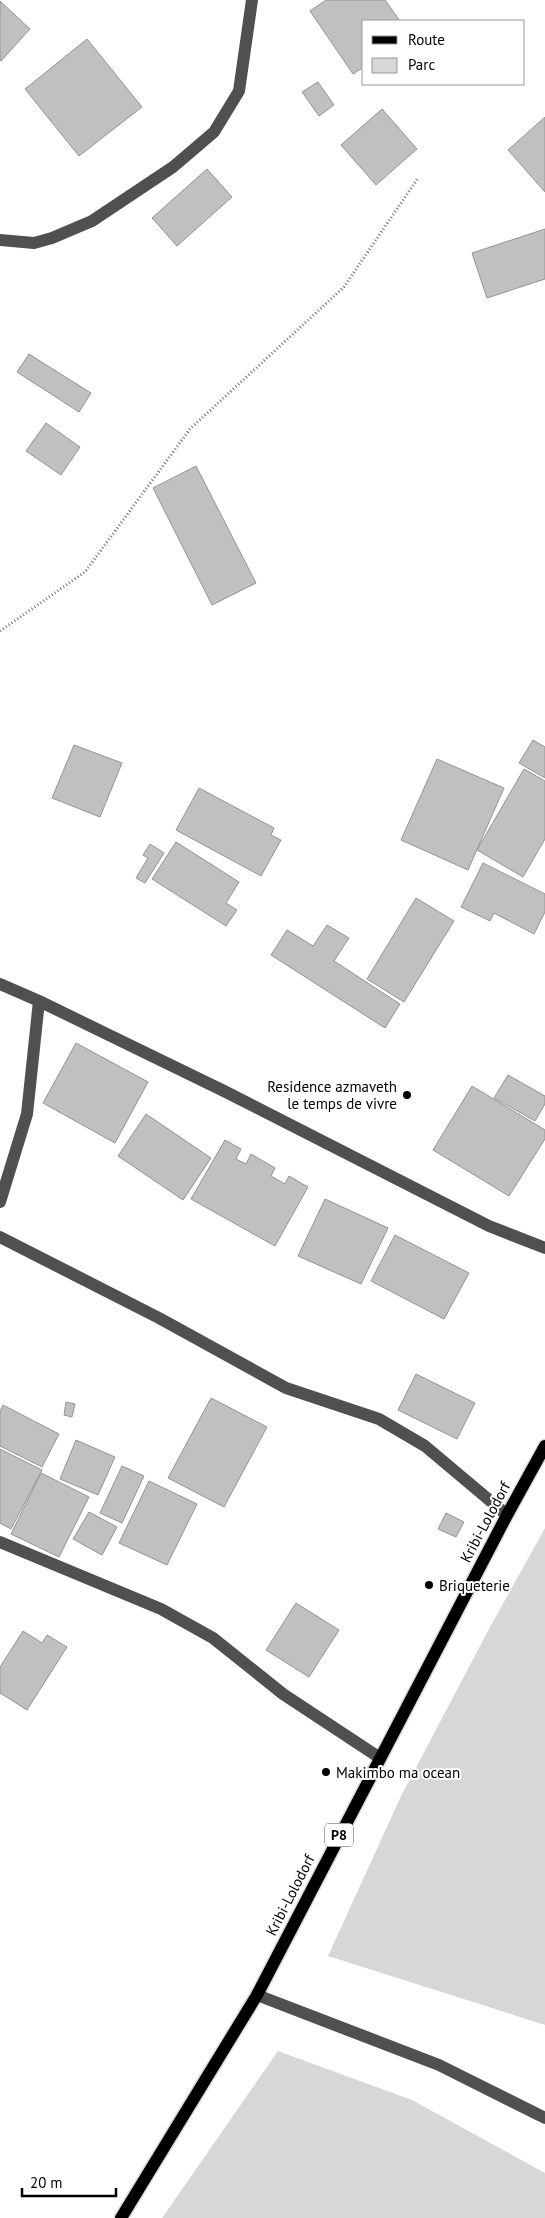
<svg xmlns="http://www.w3.org/2000/svg" width="545" height="2218" font-family="'PT Sans',sans-serif">
	<style>
		.green { fill: #d7d7d7 }
		.building { fill: #c0c0c0; stroke: #949494 }
		.lines { fill: none; stroke-linecap: round; stroke-linejoin: round }
		.major-casing { stroke: #dbdbdb; stroke-width: 15 }
		.path { stroke: #727272; stroke-width: 3; stroke-dasharray: 1 2.5; stroke-linecap: butt }
		.minor { stroke: #505050; stroke-width: 12 }
		.major { stroke: #000; stroke-width: 12 }
		.poi-dot { fill: #000; stroke: #fff; stroke-width: 2 }
		.labels { text-anchor: middle; dominant-baseline: central; stroke-width: 4; stroke-linejoin: round; paint-order: stroke }
		.shield { fill: #fff; stroke: #4c4c4c; stroke-width: 1 }
		.shield-label { font-size: 14px; font-weight: bold; fill: #000 }
		.poi-label { font-size: 15px; fill: #000; stroke: #fff; text-anchor: start }
		.street-label { font-size: 15px; fill: #000; stroke: #fff }
	</style>
	<rect width="100%" height="100%" fill="#fff"/>
	<path class="green" d="M545 1528V2025L328 1956 401 1796 490 1627Z
		M278 2051 412 2100 545 2173V2218H162Z"/>
	<path class="building" d="M326 0H385L400 21H364V67L353 74 310 11Z
		M0 1 30 29 1 61 0 60Z
		M87 39 142 107 79 156 25 89Z
		M318 82 334 105 319 116 302 92Z
		M382 109 417 149 376 185 341 145Z
		M545 117V192L508 150Z
		M207 169 232 197 177 246 152 218Z
		M545 229V279L487 298 472 253Z
		M29 354 91 393 79 412 17 372Z
		M46 423 80 447 61 475 26 451Z
		M196 466 256 583 212 605 153 488Z
		M533 740 545 747V778L519 763Z
		M74 745 122 763 100 817 52 798Z
		M437 759 504 788 468 870 401 840Z
		M524 769 545 781V839L523 877 477 850Z
		M199 788 274 828 271 835 281 840 261 876 176 830Z
		M176 842 239 882 226 903 237 910 226 926 152 879Z
		M150 844 164 853 145 883 136 878 148 858 143 855Z
		M483 863 545 894V912L534 934 494 913 490 921 461 907Z
		M416 898 454 921 404 1002 367 979Z
		M327 925 349 938 334 961 400 1004 385 1028 271 955 287 930 313 946Z
		M76 1043 148 1082 115 1143 43 1103Z
		M508 1075 545 1096V1104L535 1121 494 1098Z
		M472 1086 545 1130V1139L509 1196 433 1150Z
		M146 1114 211 1158 183 1200 118 1156Z
		M225 1140 241 1149 236 1159 246 1164 251 1154 275 1168 271 1176 285 1184 289 1176 308 1187 275 1246 191 1199Z
		M325 1199 388 1228 361 1284 298 1256Z
		M395 1235 469 1273 444 1319 371 1281Z
		M416 1374 475 1403 457 1439 398 1410Z
		M211 1398 267 1427 224 1507 168 1478Z
		M66 1402 75 1404 72 1417 64 1415Z
		M3 1405 59 1434 42 1467 0 1446V1411Z
		M76 1440 115 1457 98 1495 60 1479Z
		M0 1449 42 1470 11 1529 0 1523Z
		M122 1466 144 1476 122 1523 100 1513Z
		M41 1473 89 1497 59 1557 11 1534Z
		M149 1481 197 1504 167 1565 119 1543Z
		M89 1512 117 1527 102 1555 73 1539Z
		M446 1513 464 1522 456 1537 438 1529Z
		M296 1603 339 1630 309 1677 266 1650Z
		M23 1631 42 1643 47 1635 67 1647 27 1710 0 1693V1667Z"/>
	<g class="lines">
		<g class="major-casing">
			<path id="major" d="M121 2218 257 1995 507 1515 545 1446"/>
		</g>
		<path class="path" d="M0 631 85 572 190 429 344 287 418 178"/>
		<path class="minor" d="M0 240 34 243 52 238 92 221 173 167 214 132 239 91 252 0
			M0 984 39 1001 224 1091 489 1226 545 1248
			M0 1202 27 1114 39 1001
			M0 1237 159 1318 286 1388 379 1419 425 1446 507 1515
			M0 1542 161 1609 213 1638 283 1694 380 1758
			M257 1995 439 2065 545 2118"/>
		<use href="#major" class="major"/>
	</g>
	<g class="poi-dot">
		<circle cx="407" cy="1095" r="5"/>
		<circle cx="429" cy="1585" r="5"/>
		<circle cx="326" cy="1772" r="5"/>
	</g>
	<g class="labels">
		<rect class="shield" x="325" y="1823.5" width="28" height="23" rx="4"/>
		<g class="shield-label">
			<text x="339" y="1835">P8</text>
		</g>
		<g class="poi-label">
			<text x="397" y="1086" text-anchor="end">Residence azmaveth<tspan x="397" dy="17">le temps de vivre</tspan></text>
			<text x="439" y="1585">Briqueterie</text>
			<text x="336" y="1772">Makimbo ma ocean</text>
		</g>
		<g class="street-label">
			<text transform="translate(485 1522) rotate(-62)">Kribi-Lolodorf</text>
			<text transform="translate(290 1895) rotate(-63)">Kribi-Lolodorf</text>
		</g>
	</g>
	<rect x="362" y="20" width="162" height="65" fill="#ffffff" stroke="#999999"/>
	<rect x="372" y="36" width="25" height="8" fill="#000000" stroke="#999999"/>
	<text x="408" y="45" font-size="15" fill="#000000">Route</text>
	<rect x="372" y="58" width="25" height="15" fill="#d7d7d7" stroke="#999999"/>
	<text x="408" y="70" font-size="15" fill="#000000">Parc</text>
	<path d="M22 2188v8h94v-8" fill="none" stroke="#000000" stroke-width="2.5"/>
	<text x="30" y="2188" font-size="15" fill="#000000" stroke="#ffffff" stroke-width="4" paint-order="stroke">20 m</text>
</svg>
